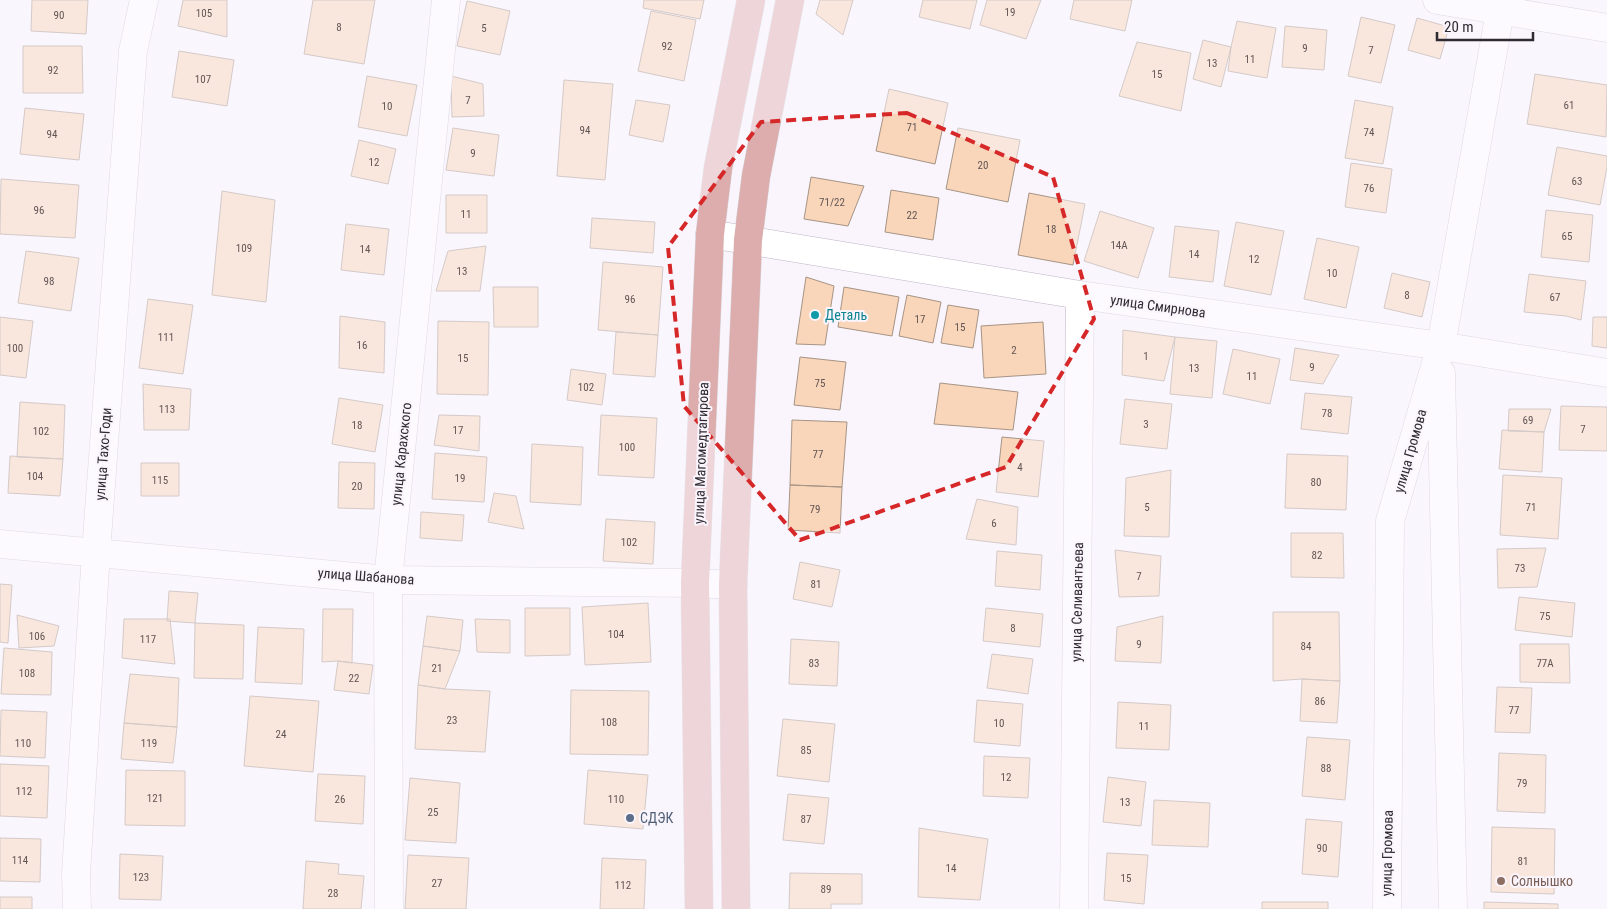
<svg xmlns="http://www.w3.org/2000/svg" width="1607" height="909" font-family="'Roboto Condensed',sans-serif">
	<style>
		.building { fill: #f9d5b9; stroke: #a69485 }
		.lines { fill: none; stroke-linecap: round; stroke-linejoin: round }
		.minor-casing { stroke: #c0b3c7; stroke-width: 29 }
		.primary-casing { stroke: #d5d4d6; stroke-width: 29 }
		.minor { stroke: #fff; stroke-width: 28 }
		.primary { stroke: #ddadad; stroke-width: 28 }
		.marked { fill: none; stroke: #d62828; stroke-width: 4; stroke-dasharray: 10 6; stroke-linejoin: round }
		.culture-dot { fill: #0f9aa8; stroke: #faf5fd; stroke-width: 2 }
		.service-dot { fill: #5c6f8a; stroke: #faf5fd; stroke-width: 2 }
		.education-dot { fill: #8d6e63; stroke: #faf5fd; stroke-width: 2 }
		.labels { text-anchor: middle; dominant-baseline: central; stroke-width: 4; stroke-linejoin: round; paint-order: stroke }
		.number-label { font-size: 11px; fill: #625554 }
		.street-label { font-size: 14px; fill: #2f2a32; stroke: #faf5fd }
		.culture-label { font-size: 14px; fill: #0d838f; stroke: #faf5fd; text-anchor: start }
		.service-label { font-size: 14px; fill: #4e5e75; stroke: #faf5fd; text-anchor: start }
		.education-label { font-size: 14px; fill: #785e54; stroke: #faf5fd; text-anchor: start }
	</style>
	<rect width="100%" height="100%" fill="#faf5fd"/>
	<path class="building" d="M32 0H88L86 34 31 31Z
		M183 0H227V37L178 26Z
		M313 0H375L364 64 304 54Z
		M644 0H704L700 19 643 8Z
		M820 0H853L843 35 816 14Z
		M923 0H977L970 29 919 17Z
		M987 0H1041L1026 39 980 25Z
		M1074 0H1132L1125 31 1070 19Z
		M467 1 510 11 500 55 457 46Z
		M651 11 696 20 684 81 638 71Z
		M1361 17 1395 25 1381 83 1348 76Z
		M1417 18 1449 27 1440 59 1408 50Z
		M1237 21 1276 28 1267 78 1228 71 1231 47Z
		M1285 26 1327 30 1324 70 1282 67Z
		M1203 40 1231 47 1221 87 1193 79Z
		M1137 42 1191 53 1181 111 1119 96Z
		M23 46H82L83 93H23Z
		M179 51 234 60 227 106 172 97Z
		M1535 74 1607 85 1606 137 1527 124Z
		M367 76 417 85 407 136 358 127Z
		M451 76 483 84 484 116 452 117Z
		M564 80 613 84 605 180 557 176Z
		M889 89 948 103 935 164 876 151Z
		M636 100 670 105 663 142 629 135Z
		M1355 100 1393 107 1383 164 1345 158Z
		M25 108 84 114 79 160 20 154Z
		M453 128 499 135 494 176 446 170Z
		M958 128 1020 140 1008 202 946 189Z
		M359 140 396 149 388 184 351 176Z
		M1557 147 1607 156V167L1600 205 1548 195Z
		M1351 163 1392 169 1386 213 1345 207Z
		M811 177 864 186 848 226 804 219Z
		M1 179 79 185 75 238 0 234Z
		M891 190 939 198 933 240 885 232Z
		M222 191 275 200 266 302 212 295Z
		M1029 193 1085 204 1073 265 1018 255Z
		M446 195H487V233H446Z
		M1546 210 1593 215 1589 262 1541 257Z
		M1100 211 1154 228 1138 278 1084 261Z
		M592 218 655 222 653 253 590 248Z
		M1236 222 1284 231 1271 295 1224 286Z
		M346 224 389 229 384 275 341 270Z
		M1175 226 1219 231 1213 282 1169 277Z
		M1317 238 1359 247 1346 308 1304 299Z
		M486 246 480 291H436L448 251Z
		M26 251 79 258 71 311 18 303Z
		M603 262 663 267 658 335 598 330Z
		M1392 273 1430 282 1422 317 1384 308Z
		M1529 274 1586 281 1581 320 1566 316 1524 312Z
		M806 277 834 286 825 345 796 344Z
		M493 287H538V327H494Z
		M844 287 899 297 892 336 838 327Z
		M907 295 941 302 933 343 899 336Z
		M148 299 193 305 183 374 139 368Z
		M948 305 979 310 973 348 941 343Z
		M340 316 385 322 384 373 339 368Z
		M0 317 33 321 26 378 0 375Z
		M1593 317H1607V348L1592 346Z
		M438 321 489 322 488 395 437 394Z
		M1043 322 1046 374 984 378 981 326Z
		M1123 330 1175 337 1164 381 1122 375Z
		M616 332 658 335 655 377 613 374Z
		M1175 337 1217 341 1212 398 1170 394Z
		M1295 348 1339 355 1323 384 1290 380Z
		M1233 349 1280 359 1270 404 1223 394Z
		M800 357 846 362 840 410 794 405Z
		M571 369 606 374 602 405 567 400Z
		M940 383 1018 392 1013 430 934 424Z
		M143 384 191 389 189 430H144Z
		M1305 393 1352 397 1348 434 1301 429Z
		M339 398 383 405 375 452 332 444Z
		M1125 399 1172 404 1167 449 1120 444Z
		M20 402 65 405 63 459 17 457Z
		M1561 406 1607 407V451L1559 450Z
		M1509 409H1551L1544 432 1508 431Z
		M439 415 480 416 479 451 434 445Z
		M601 415 657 418 654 478 598 475Z
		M792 420 847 422 842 487 790 485Z
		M1502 430 1544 432 1542 472 1499 469Z
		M1002 437 1044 441 1038 497 996 492Z
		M532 444 583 447 581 505 530 502Z
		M435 453 487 457 484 502 432 499Z
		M1287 454 1348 456 1346 510 1285 508Z
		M10 456 63 459 60 496 8 493Z
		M339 462 375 463 374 509 338 508Z
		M141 463H179V496H141Z
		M1171 470 1169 537 1124 536 1126 478Z
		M1503 475 1562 478 1558 539 1500 535Z
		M790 485 842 487 840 533 788 530Z
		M494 493 516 496 524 529 488 522Z
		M977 499 1018 507 1016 545 966 539Z
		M421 512 464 515 462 541 420 538Z
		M606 519 655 522 653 564 603 561Z
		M1291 533H1343L1344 578 1291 577Z
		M1546 548 1537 587 1498 588 1497 549Z
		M1115 550 1161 556 1159 596 1119 597Z
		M997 551 1042 555 1040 590 995 586Z
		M800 562 840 570 832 607 793 599Z
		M0 584 12 585 8 643 0 642Z
		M169 591 198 593 195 623 167 621Z
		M1519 597 1575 603 1572 637 1515 630Z
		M648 603 651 662 585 665 582 607Z
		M525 608H570V655L525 656Z
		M986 608 1043 614 1040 647 983 641Z
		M323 609H353L352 663 338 661 322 662Z
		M1273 612H1339L1340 681 1302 679 1273 681Z
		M17 615 59 626 54 646 19 648Z
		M427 616 463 620 460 651 423 646Z
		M1163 616 1161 663 1115 661 1117 627Z
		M124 619H170L175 664 122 658Z
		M475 619 510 620V653L477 652Z
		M195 623 244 625 243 679 194 678Z
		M258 627 304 629 302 684 255 682Z
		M791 639 839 642 837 686 789 684Z
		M1520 644H1569L1570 683 1520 682Z
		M423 646 460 651 445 689 418 685Z
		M4 648 52 652 51 695 1 694Z
		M992 654 1033 659 1028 694 987 688Z
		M338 661 373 665 369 694 334 690Z
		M130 674 179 678 177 727 124 723Z
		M1302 679 1340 681 1337 723 1300 721Z
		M418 685 445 689 490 691 485 752 415 749Z
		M1497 687 1532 688 1530 733 1495 732Z
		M571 690 649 691 648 755 570 754Z
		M250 696 319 701 313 772 244 766Z
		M977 700 1023 704 1020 746 974 742Z
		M1118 702 1171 705 1169 750 1116 748Z
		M1 710 47 712 45 758 0 756Z
		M783 719 835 724 829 782 777 776Z
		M124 723 177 727 173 763 121 759Z
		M1307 737 1350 740 1345 800 1302 796Z
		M1499 753 1546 755 1545 813 1497 811Z
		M984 756 1030 758 1028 798 983 796Z
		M0 764 49 766 47 818 0 816Z
		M126 770 185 771V826L125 825Z
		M588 770 648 775 643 829 584 824Z
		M318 774 365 776 363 824 315 821Z
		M1108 777 1146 782 1141 826 1103 822Z
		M410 778 460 783 456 843 405 840Z
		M788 794 829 798 824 844 783 840Z
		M1154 800 1210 803 1208 847 1152 845Z
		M1306 819 1342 822 1338 877 1302 874Z
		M1492 827 1555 829 1554 894 1491 892Z
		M919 828 988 839 980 900 918 897Z
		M0 838 41 839 40 882 0 881Z
		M1107 853 1148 855 1144 904 1104 900Z
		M120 854 163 856 161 900 119 899Z
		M408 855 469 858 466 909H405Z
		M602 858 646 860 644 909H600Z
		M306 861 339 864 338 874 364 876 361 909H303Z
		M790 873 862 874V904H831V909H789Z
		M0 897H32V909H0Z
		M1262 902H1328V909H1262Z
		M1484 902 1558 904V909H1484Z"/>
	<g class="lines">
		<g class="minor-casing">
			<path id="minor" d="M1437 0 1607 28
				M710 234 1080 295 1441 346 1607 373
				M1441 373 1453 909
				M0 544 388 580 695 583 733 585
				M77 909 76 874 96 552 133 51 144 0
				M389 909 388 580 446 0
				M1074 909 1080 295
				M1387 909 1390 521 1441 346 1502 0"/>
		</g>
		<g class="primary-casing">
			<path id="primary" d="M699 909 695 583 710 234 718 168 751 0
				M736 909 733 585 748 240 756 176 790 0"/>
		</g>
		<use href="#minor" class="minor"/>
		<use href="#primary" class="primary"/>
	</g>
	<path d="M0 0H1607V909H0ZM907 113 1053 177 1094 319 1006 467 800 540 684 406 668 247 761 122Z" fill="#faf5fd" fill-opacity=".55" fill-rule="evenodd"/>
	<path class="marked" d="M907 113 1053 177 1094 319 1006 467 800 540 684 406 668 247 761 122Z"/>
	<circle class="culture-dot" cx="815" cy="315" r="5"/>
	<circle class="service-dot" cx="630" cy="818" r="5"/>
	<circle class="education-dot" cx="1501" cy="881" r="5"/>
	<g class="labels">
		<g class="number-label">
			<text x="1010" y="12">19</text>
			<text x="204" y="13">105</text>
			<text x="59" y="15">90</text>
			<text x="339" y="27">8</text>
			<text x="484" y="28">5</text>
			<text x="667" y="46">92</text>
			<text x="1305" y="48">9</text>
			<text x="1371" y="50">7</text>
			<text x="1250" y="59">11</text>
			<text x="1212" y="63">13</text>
			<text x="53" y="70">92</text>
			<text x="1157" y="74">15</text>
			<text x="203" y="79">107</text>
			<text x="468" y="100">7</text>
			<text x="1569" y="105">61</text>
			<text x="387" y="106">10</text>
			<text x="912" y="127">71</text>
			<text x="585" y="130">94</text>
			<text x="1369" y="132">74</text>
			<text x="52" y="134">94</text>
			<text x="473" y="153">9</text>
			<text x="374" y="162">12</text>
			<text x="983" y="165">20</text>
			<text x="1577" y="181">63</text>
			<text x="1369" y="188">76</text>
			<text x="832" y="202">71/22</text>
			<text x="39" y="210">96</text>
			<text x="466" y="214">11</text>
			<text x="912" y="215">22</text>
			<text x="1051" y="229">18</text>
			<text x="1567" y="236">65</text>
			<text x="1119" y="245">14А</text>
			<text x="244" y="248">109</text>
			<text x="365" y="249">14</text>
			<text x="1194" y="254">14</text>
			<text x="1254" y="259">12</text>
			<text x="462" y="271">13</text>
			<text x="1332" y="273">10</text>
			<text x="49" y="281">98</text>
			<text x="1407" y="295">8</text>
			<text x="1555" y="297">67</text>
			<text x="630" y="299">96</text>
			<text x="920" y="319">17</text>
			<text x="960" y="327">15</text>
			<text x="166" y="337">111</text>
			<text x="362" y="345">16</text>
			<text x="15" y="348">100</text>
			<text x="1014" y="350">2</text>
			<text x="1146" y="356">1</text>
			<text x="463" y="358">15</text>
			<text x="1312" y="367">9</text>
			<text x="1194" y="368">13</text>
			<text x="1252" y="376">11</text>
			<text x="820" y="383">75</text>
			<text x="586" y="387">102</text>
			<text x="167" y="409">113</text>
			<text x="1327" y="413">78</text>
			<text x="1528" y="420">69</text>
			<text x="1146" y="424">3</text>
			<text x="357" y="425">18</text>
			<text x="1583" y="429">7</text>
			<text x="458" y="430">17</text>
			<text x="41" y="431">102</text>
			<text x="627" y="447">100</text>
			<text x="818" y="454">77</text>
			<text x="1020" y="467">4</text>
			<text x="35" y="476">104</text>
			<text x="460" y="478">19</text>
			<text x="160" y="480">115</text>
			<text x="1316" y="482">80</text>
			<text x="357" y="486">20</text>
			<text x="1147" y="507">5</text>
			<text x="1531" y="507">71</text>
			<text x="815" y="509">79</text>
			<text x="994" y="523">6</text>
			<text x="629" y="542">102</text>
			<text x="1317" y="555">82</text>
			<text x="1520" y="568">73</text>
			<text x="1139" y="576">7</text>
			<text x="816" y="584">81</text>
			<text x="1545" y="616">75</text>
			<text x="1013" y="628">8</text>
			<text x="616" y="634">104</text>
			<text x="37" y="636">106</text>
			<text x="148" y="639">117</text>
			<text x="1139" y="644">9</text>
			<text x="1306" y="646">84</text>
			<text x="814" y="663">83</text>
			<text x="1545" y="663">77А</text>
			<text x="437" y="668">21</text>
			<text x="27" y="673">108</text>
			<text x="354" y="678">22</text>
			<text x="1320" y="701">86</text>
			<text x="1514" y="710">77</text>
			<text x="452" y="720">23</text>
			<text x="609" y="722">108</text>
			<text x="999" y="723">10</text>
			<text x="1144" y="726">11</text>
			<text x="281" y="734">24</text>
			<text x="23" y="743">110</text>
			<text x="149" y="743">119</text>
			<text x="806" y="750">85</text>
			<text x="1326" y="768">88</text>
			<text x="1006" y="777">12</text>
			<text x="1522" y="783">79</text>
			<text x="24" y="791">112</text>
			<text x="155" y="798">121</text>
			<text x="340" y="799">26</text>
			<text x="616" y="799">110</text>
			<text x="1125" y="802">13</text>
			<text x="433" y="812">25</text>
			<text x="806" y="819">87</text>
			<text x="1322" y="848">90</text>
			<text x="20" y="860">114</text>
			<text x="1523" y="861">81</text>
			<text x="951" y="868">14</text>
			<text x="141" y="877">123</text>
			<text x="1126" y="878">15</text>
			<text x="437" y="883">27</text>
			<text x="623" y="885">112</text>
			<text x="826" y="889">89</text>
			<text x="333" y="893">28</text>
		</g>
		<g class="street-label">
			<text transform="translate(1158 306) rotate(8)">улица Смирнова</text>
			<text transform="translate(1410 451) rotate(-74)">улица Громова</text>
			<text transform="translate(701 453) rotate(-88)">улица Магомедтагирова</text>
			<text transform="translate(103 454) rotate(-86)">улица Тахо-Годи</text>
			<text transform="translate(401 454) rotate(-84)">улица Карахского</text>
			<text transform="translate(366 576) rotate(4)">улица Шабанова</text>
			<text transform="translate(1077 602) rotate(-89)">улица Селивантьева</text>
			<text transform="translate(1387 853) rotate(-89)">улица Громова</text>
		</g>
		<g class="culture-label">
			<text x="825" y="315">Деталь</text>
		</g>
		<g class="service-label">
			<text x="640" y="818">СДЭК</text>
		</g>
		<g class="education-label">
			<text x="1511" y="881">Солнышко</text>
		</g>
	</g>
	<path d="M1437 32v8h96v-8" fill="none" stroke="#2f2a32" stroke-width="2.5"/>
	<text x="1444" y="32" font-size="15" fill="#2f2a32" stroke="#faf5fd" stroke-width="4" paint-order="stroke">20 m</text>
</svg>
